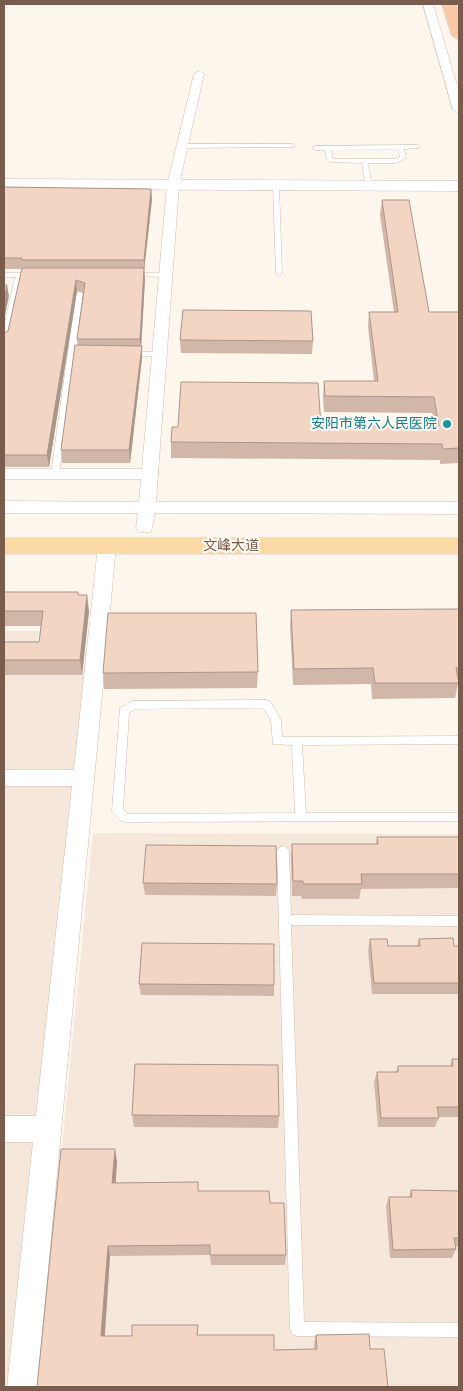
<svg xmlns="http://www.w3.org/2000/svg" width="463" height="1391" font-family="'Source Sans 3','Noto Sans SC',sans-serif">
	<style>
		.residential { fill: #f5e8da }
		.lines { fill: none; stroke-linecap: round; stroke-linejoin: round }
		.service-casing { stroke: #d1beb0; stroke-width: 1 }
		.minor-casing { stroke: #d1beb0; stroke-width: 1 }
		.tertiary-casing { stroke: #d1beb0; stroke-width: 1 }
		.primary-casing { stroke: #dad1cd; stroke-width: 1 }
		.trunk-casing { stroke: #dad1cd; stroke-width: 1 }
		.service { fill: #fff; fill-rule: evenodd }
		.minor { fill: #fff; fill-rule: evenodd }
		.tertiary { fill: #fff; fill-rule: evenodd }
		.primary { fill: #fbd9a5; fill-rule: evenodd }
		.trunk { fill: #f9c8a4; fill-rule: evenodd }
		.wall { fill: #d1b7a8 }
		.shaded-wall { fill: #aa9588 }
		.building { fill: #f3d5c3; stroke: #aa9588 }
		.culture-dot { fill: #0f9aa8; stroke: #fffaf3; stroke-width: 2 }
		.labels { text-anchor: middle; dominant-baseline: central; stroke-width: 4; stroke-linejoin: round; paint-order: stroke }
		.culture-label { font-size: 14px; fill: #0d838f; stroke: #fffaf3; text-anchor: end }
		.street-label { font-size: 14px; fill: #7a5c4d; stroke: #fffaf3 }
	</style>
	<rect width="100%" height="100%" fill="#fdf6ec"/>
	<path class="residential" d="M4 631H39L36 651H93L14 1387H4Z
		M93 833 459 834V1387H38Z"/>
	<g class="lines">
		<g class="service-casing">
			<path id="service" d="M292 144 294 145V147L182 148 179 146 182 144Z
				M417 145 420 147 419 148 404 149 406 158 396 163H368L372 186 369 188 366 186 362 163 330 162 327 160 325 150H315L312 148 315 146ZM398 149 400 157 395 159H333L331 150Z
				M276 183 279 185 282 274 279 276 276 274 273 185Z
				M4 273H33L36 275 33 277H22L8 342 4 344V327L15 277H4Z
				M132 273H166L169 275 166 277 130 276V274Z
				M80 292 84 294 59 474 55 477 51 474 76 294Z
				M127 352H159L163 354 159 356H127Z
				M266 700 270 701 281 720 282 737 459 736V744L302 745 306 813H459V821L125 822 121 821 112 811 120 708 133 701ZM263 708 271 720 273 744 292 745 295 813 127 814 123 809 129 713 135 709Z
				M283 846 287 848 289 851 291 915 459 916V926L291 925 304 1322 459 1323V1337L297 1336 292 1334 290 1329 277 851 279 848Z"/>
		</g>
		<g class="minor-casing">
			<path id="minor" d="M423 4H433L459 92V113L453 110Z
				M199 71 204 74 179 185 156 502H459V514L155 513 151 532H139L136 528 138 513H4V501L139 502 141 479H4V469H142L167 185 194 74Z
				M107 540 113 542 116 546 37 1387H7L33 1142H4V1116H36L72 786H4V770H74L98 546 101 542Z"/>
		</g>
		<g class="tertiary-casing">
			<path id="tertiary" d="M4 179 459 181V191L4 189Z"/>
		</g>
		<g class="primary-casing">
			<path id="primary" d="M4 538H459V554H4Z"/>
		</g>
		<g class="trunk-casing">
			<path id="trunk" d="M442 4H456L459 15V40L452 36Z"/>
		</g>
		<use href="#service" class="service"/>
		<use href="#minor" class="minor"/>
		<use href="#tertiary" class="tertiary"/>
		<use href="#primary" class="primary"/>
		<use href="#trunk" class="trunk"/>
	</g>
	<path class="wall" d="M4 187 151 189 152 199 144 271 145 279 141 346H142V358L130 463H62L61 450 78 345 77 339 83 293 77 291 49 467H4V333L8 331 22 269H4Z
		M382 200 429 312H459V463L440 464V460L171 458V442L321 426H434L432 413 324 412 323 397 324 381H374L368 327 369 312H394L380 215Z
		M180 340 313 341 312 354 181 353Z
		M4 592H78V595L89 611 82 675H4V642H39L41 626H4Z
		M459 609V684H458L455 698 372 699 371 684 293 685 290 626 291 610Z
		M258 672 257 688 104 689 103 673Z
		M377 837H459V888L361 889 359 899H302L301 896H292L291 859 292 844H376Z
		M143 883 277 884 276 896 145 895Z
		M370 939 388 946H417L419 939 454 946H459V994H372L368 950Z
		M139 984 274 985V996L141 995Z
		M452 1059H459V1117H439L435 1127H378L374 1082 377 1072H396L398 1066H450Z
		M132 1115 279 1116 278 1128 134 1127Z
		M117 1161 115 1183 199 1191 270 1203 286 1255 285 1265H211L210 1255 110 1256 105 1336 198 1335 274 1350 314 1349V1344L316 1335 370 1349 37 1387Z
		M411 1190 459 1191V1246H455L456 1249 452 1258H390L386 1206 389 1197H409Z"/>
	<path class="shaded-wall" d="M151 189 152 199 144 271V260Z
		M144 268 145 279 141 350 140 339Z
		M76 280 77 291 49 467 47 455Z
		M7 285 9 296 4 320V300Z
		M142 346V358L130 463 129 450Z
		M87 595 89 611 82 675 80 660Z
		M115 1149 117 1161 115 1194 112 1183Z
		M108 1246 110 1256 104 1345 101 1336Z"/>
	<path class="building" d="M4 187 151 189 144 260H22V258H4Z
		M382 200H409L429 312H459V448L443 449 442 444 171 442 172 427H178L181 382 318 383 321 426H439L434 397 325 396 324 381H378L369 312H398Z
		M22 268H144L140 339H77L85 283 76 280 47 455H4V333L8 331Z
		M4 285H7L4 300Z
		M183 310 311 311 313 341 180 340Z
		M75 345 142 346 129 450H61Z
		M4 592H78V595H87L80 660H4V642H39L43 611H4Z
		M459 609V668H456L459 683H375L373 668 294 669 291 610Z
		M108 613H256L258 672 103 673Z
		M377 837H459V874H361L362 884H303V881H293L292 844H378Z
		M146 845 276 846 277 884 143 883Z
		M453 938 454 946H459V983H374L370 939H387L388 946H420L419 939Z
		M142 943 274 944V985L139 984Z
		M452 1059H459V1107H437L439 1118H381L377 1072H398V1066H453Z
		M135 1064 278 1065 279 1116 132 1115Z
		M61 1149H115L112 1183 198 1182V1191H269L270 1203H284L286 1255H210V1245L108 1246 101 1336H132V1325H198L197 1335H274V1350L317 1349 316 1335 369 1334 370 1349H384L388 1387H37Z
		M411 1190 459 1191V1238H454L456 1249 393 1250 389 1197H412Z"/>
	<circle class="culture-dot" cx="447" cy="424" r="5"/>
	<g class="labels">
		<g class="culture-label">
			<text x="437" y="424">安阳市第六人民医院</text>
		</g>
		<g class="street-label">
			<text x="231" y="546">文峰大道</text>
		</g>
	</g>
	<rect width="463" height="1391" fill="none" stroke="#7a5c4d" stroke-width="10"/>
</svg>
